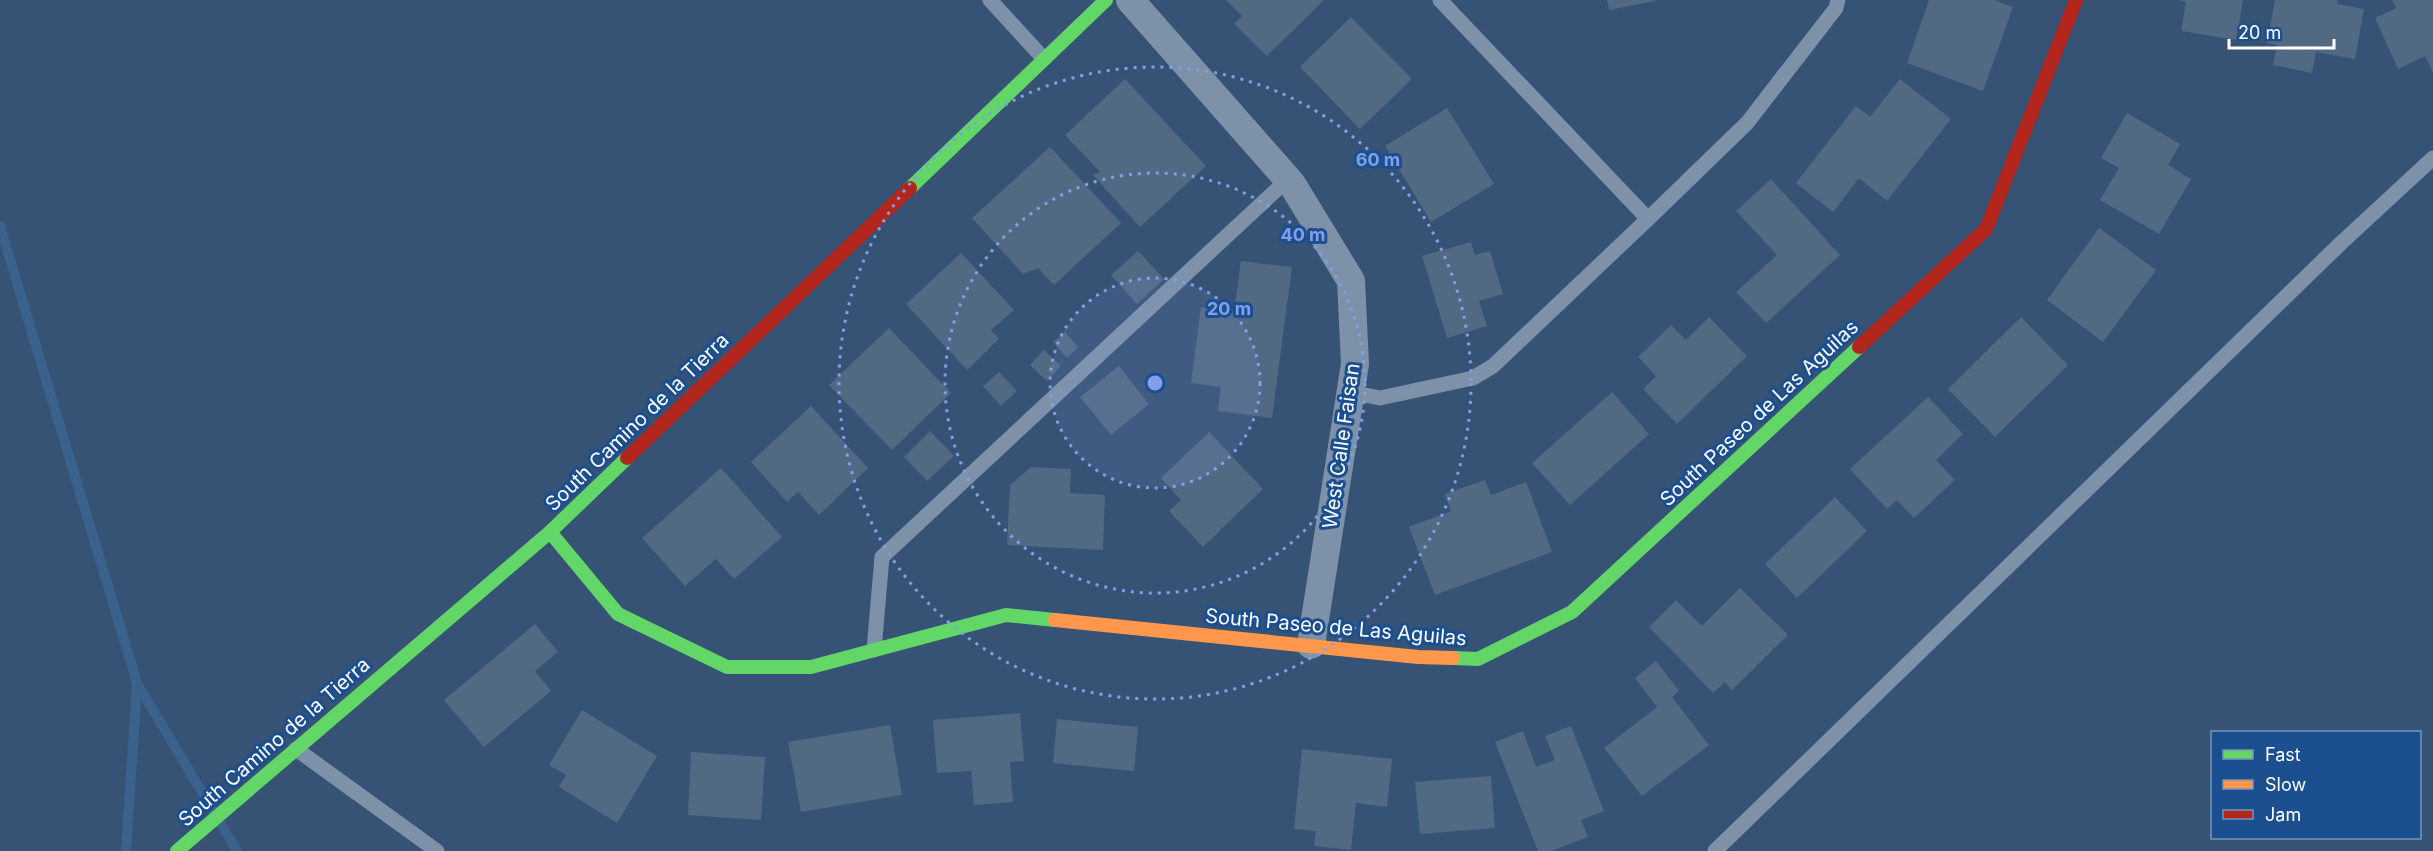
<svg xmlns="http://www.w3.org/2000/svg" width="2433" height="851" font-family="Inter,sans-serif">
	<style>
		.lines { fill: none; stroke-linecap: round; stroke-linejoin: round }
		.stream { stroke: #3b618d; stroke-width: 10 }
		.building { fill: #526984 }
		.lane { stroke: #7d92a8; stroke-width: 15 }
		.street { stroke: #7d92a8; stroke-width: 28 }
		.fast { stroke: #63d668; stroke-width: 14 }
		.slow { stroke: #ff974d; stroke-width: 14 }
		.jam { stroke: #b3261e; stroke-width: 14 }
		.ring { fill: none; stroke: #839eea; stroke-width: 3; stroke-dasharray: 3 6 }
		.labels { text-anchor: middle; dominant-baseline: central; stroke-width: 6; stroke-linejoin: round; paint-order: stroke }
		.street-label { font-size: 20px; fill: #fff; stroke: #1b4f8f }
		.centre { fill: #839eea; stroke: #1b4f8f; stroke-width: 3 }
		.ring-label { font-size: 18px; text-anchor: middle; font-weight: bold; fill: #839eea; stroke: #1b4f8f; stroke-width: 6; stroke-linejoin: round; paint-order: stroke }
	</style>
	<rect width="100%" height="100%" fill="#365274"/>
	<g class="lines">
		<path class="stream" d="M0 226 137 683 237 851
			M126 851 137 684"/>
	</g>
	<path class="building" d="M1226 0H1324L1267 56 1234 24 1242 16Z
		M1607 0H1654L1655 1 1609 10Z
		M1929 0H1994L2013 7 1983 91 1907 63Z
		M2179 0H2243L2236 40 2181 31 2186 2Z
		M2275 0H2338L2337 4 2364 9 2355 59 2316 52 2312 73 2273 65 2277 45 2267 43Z
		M2392 0H2433V72L2425 56 2398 69 2375 18 2396 8Z
		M1351 17 1412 79 1360 129 1300 67Z
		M1125 79 1206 166 1140 227 1093 175 1100 172 1065 135Z
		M1900 79 1951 119 1887 201 1859 178 1833 212 1796 183 1856 106 1870 117Z
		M1447 108 1494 184 1431 222 1385 146Z
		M2127 113 2180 144 2168 165 2191 179 2159 234 2100 200 2119 168 2101 158Z
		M1050 147 1121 223 1054 285 1038 268 1023 274 972 218Z
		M1771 179 1840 255 1766 323 1736 292 1777 255 1736 211Z
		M2099 228 2156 270 2103 342 2047 300Z
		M1471 242 1475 255 1490 251 1503 294 1479 301 1487 326 1447 338 1422 256Z
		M1138 251 1164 279 1137 304 1111 275Z
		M961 253 1014 310 991 330 999 339 967 370 906 304Z
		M1241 261 1292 267 1272 418 1218 411 1221 387 1191 383 1201 307 1234 311Z
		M1709 317 1747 356 1677 424 1643 389 1656 376 1638 357 1671 325 1686 340Z
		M2021 317 2068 365 1995 437 1948 389Z
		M889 328 951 393 892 450 829 385Z
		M1065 332 1078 347 1067 358 1053 342Z
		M1044 350 1061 366 1047 381 1030 365Z
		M1119 366 1149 404 1111 435 1080 397Z
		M999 372 1017 391 1001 406 983 386Z
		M1612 392 1649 434 1570 505 1532 463Z
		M1928 397 1963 434 1936 460 1955 480 1914 518 1897 500 1887 509 1850 469Z
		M811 406 868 468 819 515 798 492 787 502 751 462Z
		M930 431 954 456 927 481 904 457Z
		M1209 432 1263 489 1203 547 1169 511 1181 500 1161 478Z
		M1031 467 1071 469 1070 493 1105 495 1103 550 1007 545 1010 485Z
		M721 468 782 537 734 579 716 559 685 586 642 538Z
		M1485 480 1491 495 1526 482 1552 552 1435 595 1409 527 1451 511 1445 494Z
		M1835 497 1867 531 1797 598 1765 564Z
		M1740 588 1788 635 1732 690 1725 682 1713 693 1649 627 1676 600 1702 626Z
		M535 624 558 652 535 671 551 691 484 747 444 700Z
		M1656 661 1679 691 1672 697 1709 745 1642 796 1604 748 1657 707 1635 678Z
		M582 710 657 756 617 823 559 787 566 775 549 765Z
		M1020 713 1024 761 1010 762 1013 802 974 805 971 771 937 773 933 720Z
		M1057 719 1138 727 1134 771 1053 763Z
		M890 725 902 795 801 812 788 742Z
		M1571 726 1604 811 1581 820 1588 837 1551 851H1538L1495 742 1523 731 1536 767 1555 760 1545 736Z
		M1302 749 1392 759 1387 807 1356 803 1351 850 1314 846 1316 831 1294 829Z
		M691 752 765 757 761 820 688 815Z
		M1491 776 1495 828 1420 834 1415 782Z"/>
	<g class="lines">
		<path class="lane" d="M990 0 1044 59
			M1648 219 1747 123 1836 8 1838 0
			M1350 392 1380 398 1473 378 1493 366 1648 219 1440 0
			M874 650 882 557 1288 179
			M296 749 437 851
			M1715 851 2340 244 2433 158"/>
		<path class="street" d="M1130 0 1292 184 1351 281 1355 364 1311 645"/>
		<path class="fast" d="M910 188 1106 0
			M550 532 618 614 727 667H811L1006 615 1055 620
			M1453 658 1478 659 1572 612 1859 347
			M177 851 550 532 627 458"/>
		<path class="slow" d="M1055 620 1418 657 1453 658"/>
		<path class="jam" d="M1859 347 1986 229 2076 0
			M627 458 910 188"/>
	</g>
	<circle cx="1155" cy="383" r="105" fill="#839eea" fill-opacity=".12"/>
	<g class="ring">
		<circle cx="1155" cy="383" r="105"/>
		<circle cx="1155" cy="383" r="210"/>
		<circle cx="1155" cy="383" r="316"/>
	</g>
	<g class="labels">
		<g class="street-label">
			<text transform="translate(1759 413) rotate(-43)">South Paseo de Las Aguilas</text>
			<text transform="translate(637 422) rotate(-44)">South Camino de la Tierra</text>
			<text transform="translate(1341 446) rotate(-82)">West Calle Faisan</text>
			<text transform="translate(1336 627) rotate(5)">South Paseo de Las Aguilas</text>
			<text transform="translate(274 742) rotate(-41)">South Camino de la Tierra</text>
		</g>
	</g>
	<circle cx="1155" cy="383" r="9" class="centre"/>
	<g class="ring-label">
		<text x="1378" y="166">60 m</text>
		<text x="1303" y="241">40 m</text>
		<text x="1229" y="315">20 m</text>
	</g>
	<rect x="2211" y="731" width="210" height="108" fill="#1b4f8f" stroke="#7695bc" stroke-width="1.5"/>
	<rect x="2223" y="750" width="30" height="9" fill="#63d668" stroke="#7695bc" stroke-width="1.5"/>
	<text x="2265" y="761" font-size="18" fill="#ffffff">Fast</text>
	<rect x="2223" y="780" width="30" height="9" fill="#ff974d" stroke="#7695bc" stroke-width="1.5"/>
	<text x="2265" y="791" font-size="18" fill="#ffffff">Slow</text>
	<rect x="2223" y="810" width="30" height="9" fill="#b3261e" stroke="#7695bc" stroke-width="1.5"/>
	<text x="2265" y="821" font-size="18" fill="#ffffff">Jam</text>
	<path d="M2229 39v9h105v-9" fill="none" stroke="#ffffff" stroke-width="3"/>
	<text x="2238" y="39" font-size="18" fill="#ffffff" stroke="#1b4f8f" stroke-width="4.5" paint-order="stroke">20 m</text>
</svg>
